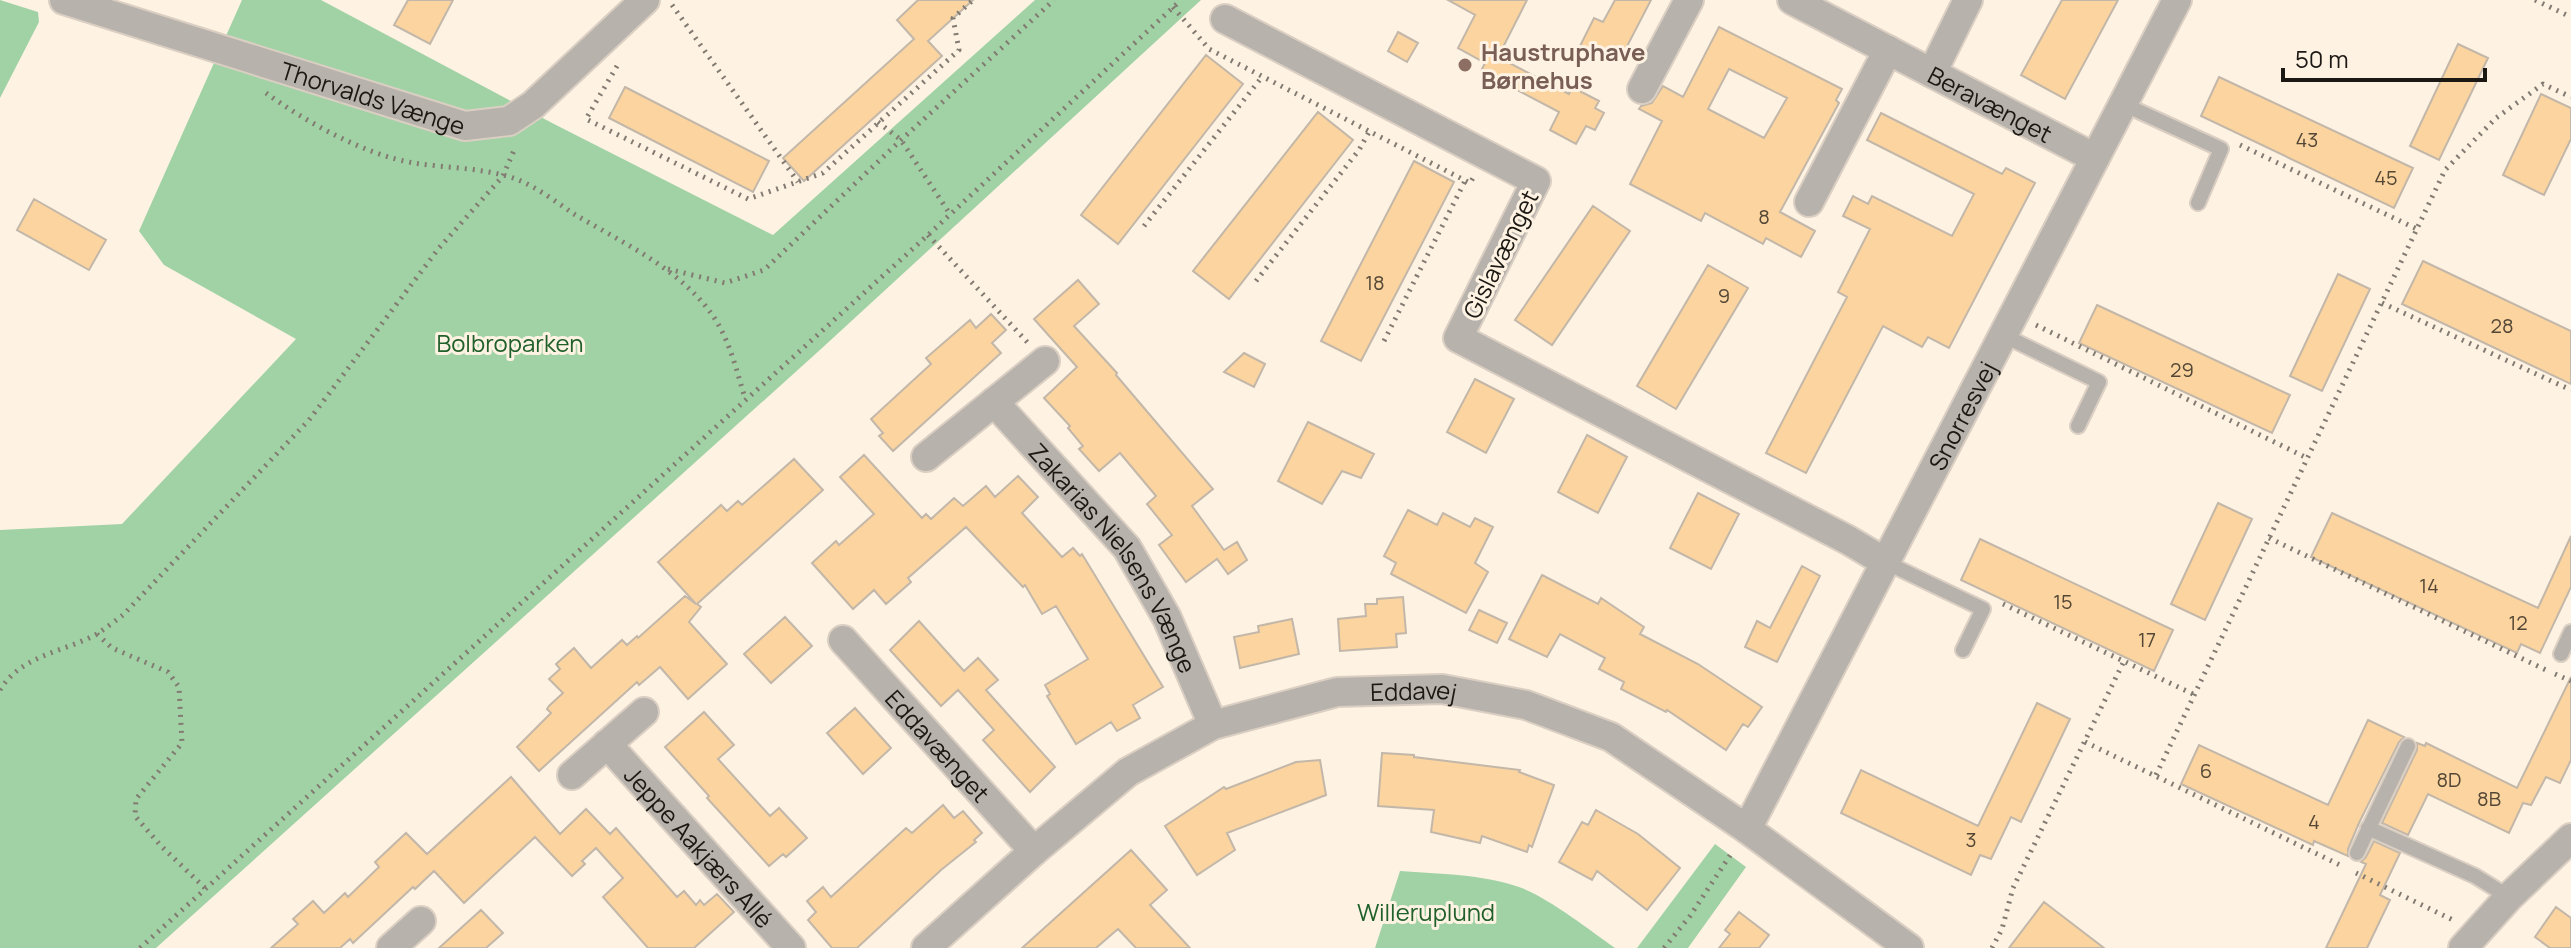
<svg xmlns="http://www.w3.org/2000/svg" width="2571" height="948" font-family="Manrope,sans-serif">
	<style>
		.green { fill: #a1d2a5 }
		.building { fill: #fbd49f; stroke: #c2b7a9; stroke-width: 2; fill-rule: evenodd }
		.lines { fill: none; stroke-linecap: round; stroke-linejoin: round }
		.service-casing { stroke: #dacfc2; stroke-width: 18 }
		.minor-casing { stroke: #dacfc2; stroke-width: 32 }
		.path { stroke: #827b71; stroke-width: 5; stroke-dasharray: 2 6; stroke-linecap: butt }
		.service { stroke: #b7b2ac; stroke-width: 14 }
		.minor { stroke: #b7b2ac; stroke-width: 28 }
		.education-dot { fill: #8d6e63; stroke: #fef2e3; stroke-width: 3 }
		.labels { text-anchor: middle; dominant-baseline: central; stroke-width: 6; stroke-linejoin: round; paint-order: stroke }
		.number-label { font-size: 20px; fill: #544736 }
		.education-label { font-size: 24px; font-weight: bold; fill: #785e54; stroke: #fef2e3; text-anchor: start }
		.street-label { font-size: 24px; fill: #1c1813; stroke: #fef2e3 }
		.park-label { font-size: 24px; fill: #20602b; stroke: #fef2e3 }
	</style>
	<rect width="100%" height="100%" fill="#fef2e3"/>
	<path class="green" d="M0 0 38 12 39 22 0 98Z
		M242 0H321L554 124 773 235 1035 0H1201L821 349 156 948H0V530L122 524 296 339 164 265 139 231Z
		M1715 844 1746 867 1688 948H1637Z
		M1400 871C1439 874 1482 874 1519 887 1549 898 1588 929 1615 948H1375Z"/>
	<path class="building" d="M408 0H453L430 44 394 25Z
		M918 0H973L928 41 942 56 804 181 783 158 914 39 897 20Z
		M1448 0H1527L1498 57 1569 94 1572 87 1599 101 1595 108 1604 113 1595 130 1586 126 1576 144 1550 130 1559 112 1481 71 1485 63 1458 48 1475 15Z
		M1615 0H1651L1622 56 1608 49 1603 58 1580 46 1594 18 1603 22Z
		M2062 0H2118L2065 99 2021 75Z
		M1719 27 1842 89 1836 100 1839 103 1780 212 1815 231 1801 257 1766 238 1763 244 1705 213 1701 221 1630 184 1662 121 1639 109 1641 106 1652 103 1663 86 1683 97ZM1729 69 1787 98 1764 138 1708 109Z
		M1398 32 1418 43 1407 62 1388 51Z
		M2458 44 2488 58 2439 160 2410 146Z
		M1206 55 1243 84 1118 244 1081 215Z
		M2219 77 2413 168 2394 208 2201 116Z
		M625 87 769 161 753 192 609 118Z
		M2541 94 2571 108V139L2544 195 2503 175Z
		M1318 112 1353 140 1229 299 1193 271Z
		M1881 113 2002 174 2006 168 2035 183 1949 348 1928 337 1922 347 1883 326 1806 473 1766 453 1847 297 1838 292 1870 229 1843 216 1853 196 1868 204 1872 196 1952 236 1974 194 1867 140Z
		M1414 161 1454 182 1361 361 1321 341Z
		M34 199 106 240 89 270 17 230Z
		M1593 206 1630 231 1552 345 1515 320Z
		M2423 261 2571 331V384L2402 304Z
		M1708 265 1748 288 1676 409 1637 386Z
		M2338 274 2370 289 2322 391 2290 376Z
		M1078 280 1099 304 1074 326 1117 373 1116 375 1213 489 1192 506 1224 550 1237 542 1247 560 1228 574 1217 559 1186 582 1159 545 1172 535 1147 504 1156 496 1120 453 1099 471 1079 449 1083 446 1068 428 1070 426 1044 398 1077 367 1034 319Z
		M2097 305 2290 395 2272 433 2079 343Z
		M991 314 1006 330 992 343 1001 353 893 451 879 436 883 433 871 419 931 364 926 358 970 320 976 328Z
		M1244 353 1265 364 1254 387 1224 372Z
		M1475 379 1514 399 1486 453 1447 432Z
		M1308 422 1374 454 1361 478 1342 471 1322 504 1278 481Z
		M1587 435 1627 457 1598 513 1558 492Z
		M864 455 922 518 926 514 931 519 954 498 963 506 986 486 995 497 1018 476 1038 497 1022 513 1062 557 1073 548 1080 556 1082 554 1163 687 1133 705 1140 718 1117 731 1111 722 1076 744 1047 696 1050 694 1045 685 1088 659 1056 606 1042 614 1025 585 1023 587 966 527 908 578 911 582 886 604 874 590 853 609 812 563 836 541 839 545 874 514 840 477Z
		M794 459 823 490 697 604 701 607 689 622 727 664 688 699 660 667 639 685 637 682 539 771 517 747 551 713 547 709 549 706 563 693 549 679 560 669 556 664 574 648 591 668 622 640 627 645 637 636 638 638 685 596 696 604 658 562 721 505 727 511 738 501 742 505Z
		M1698 493 1739 514 1711 569 1670 548Z
		M2218 503 2252 519 2205 620 2171 604Z
		M1408 510 1437 525 1443 513 1470 527 1475 518 1493 527 1475 563 1488 572 1466 613 1391 574 1396 563 1384 556Z
		M2332 513 2538 608 2571 536V587L2540 653 2521 644 2517 653 2311 557Z
		M1980 539 2173 630 2154 671 1961 580Z
		M1802 566 1820 576 1777 662 1745 647 1757 621 1770 628Z
		M1542 575 1598 604 1601 598 1644 627 1640 634 1698 664 1762 707 1748 727 1743 724 1726 750 1667 710 1666 712 1621 689 1624 682 1599 669 1605 658 1560 634 1547 657 1509 639Z
		M1403 597 1406 633 1396 634 1397 647 1340 651 1338 619 1366 616 1365 604H1377V599Z
		M1479 610 1507 623 1497 643 1469 630Z
		M785 617 812 646 771 683 744 654Z
		M1292 619 1299 654 1240 668 1234 637 1259 632 1258 626Z
		M919 621 964 671 978 658 998 680 986 690 1055 767 1030 792 983 740 994 730 958 690 941 706 890 650Z
		M2571 677V760L2560 783 2546 777 2531 805 2523 803 2509 833 2428 794 2408 835 2382 823 2417 750V743L2425 746 2426 743 2517 788Z
		M2037 703 2070 719 2021 822 2011 817 1991 859 1980 855 1971 875 1841 813 1861 770 1978 826Z
		M855 708 891 748 863 774 827 733Z
		M704 712 734 745 718 759 770 816 779 808 807 838 786 857 783 854 769 866 707 798 709 796 665 747Z
		M2368 720 2404 737 2399 742 2359 823 2348 849V856L2314 841 2313 845 2181 784 2199 745 2328 805Z
		M1382 753 1414 755V757L1520 770 1519 772 1554 785 1532 847 1529 845 1527 852 1482 836 1480 843 1431 832 1434 810 1378 806Z
		M1320 760 1326 795 1227 833 1235 850 1197 875 1165 826 1224 787 1226 789 1296 762Z
		M511 777 560 834 586 809 610 834 616 828 677 897 684 891 696 905 700 900 704 905 717 894 734 912 694 948H648L603 897 623 878 596 848 582 861 585 864 572 876 535 837 464 903 434 871 415 889 413 887 353 943 350 939 340 948H271L298 924 293 919 313 901 324 913 345 893 348 897 379 867 375 862 406 833 427 854Z
		M943 805 954 818 963 811 982 833 974 840 976 842 941 870 857 948H832L808 920 816 912 807 901 823 887 831 897 906 828 912 833Z
		M1596 810 1638 834 1680 868 1647 910 1597 871 1592 880 1559 862 1582 822 1588 825Z
		M2374 841 2400 853 2380 895 2390 900 2367 948H2326L2366 864 2361 862 2366 857Z
		M1131 850 1167 890 1150 905 1190 948H1136L1118 929 1096 948H1022Z
		M2044 902 2104 948H2009Z
		M2556 907 2571 918V948H2550L2535 937Z
		M481 910 503 933 486 948H439Z
		M1739 912 1769 935 1759 948H1719L1730 934 1725 930Z"/>
	<g class="lines">
		<g class="service-casing">
			<path id="service" d="M2123 104 2221 149 2198 203
				M2003 335 2099 382 2078 426
				M1885 562 1983 609 1963 650
				M2561 654 2571 632
				M2368 828 2475 876 2509 897
				M2357 853 2408 746"/>
		</g>
		<g class="minor-casing">
			<g id="minor">
				<path id="s1" d="M64 0 465 126 509 121 533 105 645 0"/>
				<path id="s2" d="M1792 0 2095 158"/>
				<path d="M1225 19 1536 181 1458 338 1848 540 1885 562"/>
				<path d="M1932 73 1968 0"/>
				<path d="M1642 89 1689 0"/>
				<path d="M1809 202 1888 50"/>
				<path id="s3" d="M994 402 1127 548 1167 618 1213 725"/>
				<path d="M926 457 1045 361"/>
				<path id="s4" d="M843 640 1034 851"/>
				<path id="s5" d="M607 744 791 948"/>
				<path d="M572 775 644 712"/>
				<path id="s6" d="M1747 829 2177 0"/>
				<path d="M391 948 421 921"/>
				<path id="s7" d="M926 948 1034 851 1128 772 1213 725 1337 692 1442 689 1526 705 1611 737 1747 829 1909 948"/>
				<path d="M2463 948 2509 897 2571 838"/>
			</g>
		</g>
		<path class="path" d="M2535 0 2571 17
			M672 5 798 182
			M1173 7 1209 49 1470 183 1473 178
			M617 66 586 119 748 199 823 173 959 50 953 18 973 0
			M266 93C306 122 365 155 414 163 446 168 486 168 516 179 537 187 556 202 574 214 623 243 683 270 715 319 730 342 737 372 745 398
			M878 122 901 140 950 214
			M2240 145 2417 229
			M1144 226 1262 77
			M928 235 1028 343
			M668 269 725 283 764 270 901 140 1054 0
			M1256 281 1359 150 1369 132
			M2382 303 2571 390
			M2036 325 2307 458
			M1384 341 1465 181
			M2269 538 2546 670
			M2003 604 2193 694
			M97 634 112 648 168 672 179 687 182 743 136 799 135 816 161 846 206 889
			M2555 674 2571 681
			M0 690C21 655 64 652 97 634 106 628 115 621 123 615L309 420 439 248 503 176 515 148
			M2085 742 2340 865
			M2156 775 2445 170 2496 118 2543 84 2571 97
			M2356 873 2455 921
			M140 948 928 235 1181 0
			M1664 948 1690 916 1733 851
			M1992 948 2002 929 2013 888 2124 661"/>
		<use href="#service" class="service"/>
		<use href="#minor" class="minor"/>
	</g>
	<circle class="education-dot" cx="1465" cy="65" r="8"/>
	<g class="labels">
		<g class="number-label">
			<text x="2307" y="139">43</text>
			<text x="2386" y="177">45</text>
			<text x="1764" y="216">8</text>
			<text x="1375" y="282">18</text>
			<text x="1724" y="295">9</text>
			<text x="2502" y="325">28</text>
			<text x="2182" y="369">29</text>
			<text x="2429" y="585">14</text>
			<text x="2063" y="601">15</text>
			<text x="2518" y="622">12</text>
			<text x="2147" y="639">17</text>
			<text x="2206" y="770">6</text>
			<text x="2449" y="779">8D</text>
			<text x="2489" y="798">8B</text>
			<text x="2314" y="821">4</text>
			<text x="1971" y="839">3</text>
		</g>
		<g class="education-label">
			<text x="1481" y="51">Haustruphave<tspan x="1481" dy="28">Børnehus</tspan></text>
		</g>
		<g class="street-label">
			<text stroke="none"><textPath href="#s1" startOffset="324">Thorvalds Vænge</textPath></text>
			<text stroke="none"><textPath href="#s2" startOffset="224">Beravænget</textPath></text>
			<text transform="translate(1500 254) rotate(-64)">Gislavænget</text>
			<text stroke="none"><textPath href="#s6" startOffset="466">Snorresvej</textPath></text>
			<text stroke="none"><textPath href="#s3" startOffset="198">Zakarias Nielsens Vænge</textPath></text>
			<text stroke="none"><textPath href="#s7" startOffset="570">Eddavej</textPath></text>
			<text stroke="none"><textPath href="#s4" startOffset="142">Eddavænget</textPath></text>
			<text stroke="none"><textPath href="#s5" startOffset="138">Jeppe Aakjærs Allé</textPath></text>
		</g>
		<g class="park-label">
			<text x="510" y="342">Bolbroparken</text>
			<text x="1426" y="911">Willeruplund</text>
		</g>
	</g>
	<path d="M2283 68v12h202v-12" fill="none" stroke="#1c1813" stroke-width="4"/>
	<text x="2295" y="68" font-size="24" fill="#1c1813" stroke="#fef2e3" stroke-width="6" paint-order="stroke">50 m</text>
</svg>
